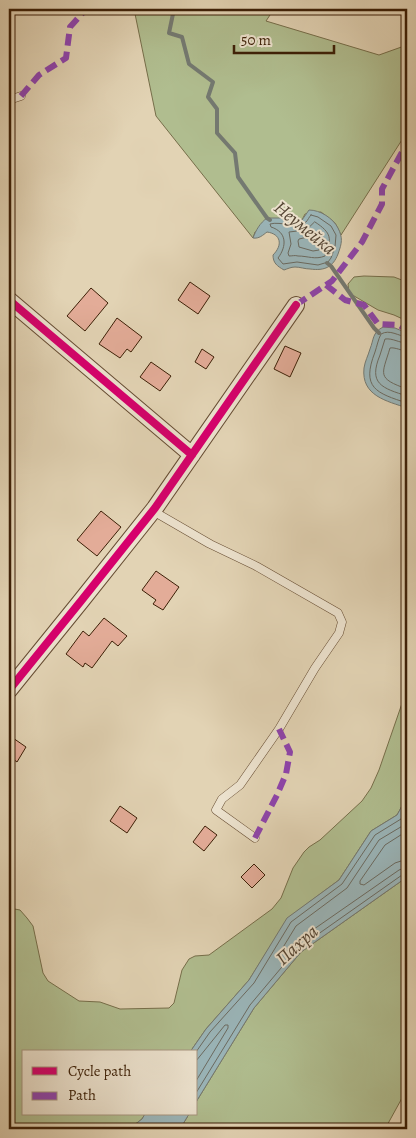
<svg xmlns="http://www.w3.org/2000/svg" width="416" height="1138" font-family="Alegreya,serif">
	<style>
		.green { fill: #b0bd8f; stroke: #766e4a }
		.water { fill: #9ab5b9; stroke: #747971 }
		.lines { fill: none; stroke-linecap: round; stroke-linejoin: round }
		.shore { stroke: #6b6a60; stroke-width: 1 }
		.stream { stroke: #747971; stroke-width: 4 }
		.building { fill: #e3ac98; stroke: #3c1f06 }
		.service-casing { stroke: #664c32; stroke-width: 9 }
		.minor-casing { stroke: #664c32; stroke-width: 18 }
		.service { stroke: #ece2ce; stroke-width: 8 }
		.minor { stroke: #ece2ce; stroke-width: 16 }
		.quiet { stroke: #8e44ad; stroke-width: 6; stroke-dasharray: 12 6; stroke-linecap: butt }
		.cycleway-casing { stroke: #ece2ce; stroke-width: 11 }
		.cycleway { stroke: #d6006c; stroke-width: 8 }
		.labels { text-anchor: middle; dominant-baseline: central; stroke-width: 4; stroke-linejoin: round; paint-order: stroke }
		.water-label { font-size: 19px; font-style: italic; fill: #544433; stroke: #ece2ce }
	</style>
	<rect width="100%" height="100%" fill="#e2d3b4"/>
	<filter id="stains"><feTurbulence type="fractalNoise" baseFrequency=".004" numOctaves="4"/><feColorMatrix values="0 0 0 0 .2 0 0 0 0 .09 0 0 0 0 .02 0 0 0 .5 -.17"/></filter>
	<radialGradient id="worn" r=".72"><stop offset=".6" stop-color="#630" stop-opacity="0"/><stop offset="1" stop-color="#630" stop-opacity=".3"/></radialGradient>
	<path class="green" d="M134 9H274L266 21 379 55 407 45V132L341 235 335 223 321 212 305 214 302 220H290L285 218 255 232 253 238 156 116Z
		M364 276 394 277 407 282V321L394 315 378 310 349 293 348 284 354 277Z
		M407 689V797L397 815 371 831 339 880 288 918 249 980 206 1029 190 1052H24V1114H145L142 1119 129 1129H9V908L20 910 27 918 33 926 43 973 48 981 79 1001 100 1002 120 1009 169 1008 174 1003 182 970 189 959 195 956 209 955 272 909 281 898 293 868 304 852 309 847 320 840 362 801 371 788 379 770Z
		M407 877V1089L385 1129H180L189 1114H196V1102L254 1008 301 952Z"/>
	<path class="water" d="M309 210C320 210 333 218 338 228 343 238 342 243 338 254 333 267 325 271 310 269 305 269 300 267 295 267 291 267 287 269 284 270 277 266 273 263 273 255 283 245 281 234 267 232 263 235 259 239 253 238 256 230 260 223 267 218H285L290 220H302Z
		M383 327 395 328 407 333V408C387 401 361 396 364 368 365 361 368 356 370 349 374 339 372 333 383 327Z
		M407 797V877L301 952 254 1008 196 1102V1052H190L206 1029 249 980 287 918 339 880 371 831 397 815Z
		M145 1114H189L180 1129H129L142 1119Z"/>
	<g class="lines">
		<path class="shore" d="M311 215 318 217 331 226 336 235 335 247 331 258 328 262 318 265 297 262 283 264 278 258C287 246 287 232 271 227L270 224C280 221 300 229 306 222 308 220 309 217 311 215Z
			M315 222C332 233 332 239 325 256 315 260 308 256 298 256 295 255 292 256 289 256L288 253 291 244 289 232 306 230Z
			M316 233C325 236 322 243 319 250L313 251 299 247 298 241 299 239 308 237Z
			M407 337C398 336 390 329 381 334 378 340 377 346 375 352 361 388 376 393 407 403
			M407 343C399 343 393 338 385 339 383 344 382 350 380 355 368 384 382 388 407 396
			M407 351C402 351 395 347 390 348 382 375 376 378 407 389
			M407 821 404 825 379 840 347 888 296 926 282 949V952L285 953 294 943 399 870 407 867
			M407 831 385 845 360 881V884L364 885 395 863 401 861 407 860
			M196 1052 210 1032 254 983 291 922 342 884 375 835 401 819 407 807
			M196 1061 225 1025H228V1028L196 1081
			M196 1093 250 1005 297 949 402 875 407 874"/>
		<path class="stream" d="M174 9 169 33 182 37 189 64 213 82 208 97 217 109V133L235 153 238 177 267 218 270 220
			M327 263 331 266 374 328 379 333"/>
	</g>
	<path class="building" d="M190 282 210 296 198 314 178 300Z
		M91 288 108 303 85 331 67 316Z
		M117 318 142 337 131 352 127 349 120 358 99 344Z
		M285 346 301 353 290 377 274 369Z
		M202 349 214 357 206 369 195 362Z
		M151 362 171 376 160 391 140 377Z
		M101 511 121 527 97 556 77 540Z
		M156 571 179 587 163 610 153 604 156 600 142 590Z
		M104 618 127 636 118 646 112 641 92 668 85 663 83 667 66 654 83 631 89 636Z
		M13 738 26 747 17 762 9 756V744Z
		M120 806 137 818 127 833 110 821Z
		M205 826 217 835 204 851 193 842Z
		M254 864 265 875 252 888 241 877Z"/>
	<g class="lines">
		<g class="service-casing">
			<path id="service" d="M9 100 21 96
				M153 511 210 544 256 566 338 613 342 622 339 633 315 668 279 729 240 785 222 799 216 810 255 838"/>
		</g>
		<g class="minor-casing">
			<path id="minor" d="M9 300 192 455
				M9 690 81 601 155 508 296 305"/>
		</g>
		<use href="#service" class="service"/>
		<use href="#minor" class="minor"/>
		<path class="quiet" d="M21 96 39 75 66 58 70 27 86 9
			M326 285 345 300 364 305 378 324 399 325 407 330
			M296 305 332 281 362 242 382 204V189L407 143
			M255 838 277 795 286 774 290 752 279 729"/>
		<g class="cycleway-casing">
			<path id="cycleway" d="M9 300 192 455
				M9 690 81 601 155 508 296 305"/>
		</g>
		<use href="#cycleway" class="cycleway"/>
	</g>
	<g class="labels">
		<g class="water-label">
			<text transform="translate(305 228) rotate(39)">Неумейка</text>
			<text transform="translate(297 945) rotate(-42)">Пахра</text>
		</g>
	</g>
	<rect width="416" height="1138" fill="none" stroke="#e2d3b4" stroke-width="30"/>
	<rect x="10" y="10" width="396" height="1118" fill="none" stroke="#3c1f06" stroke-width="2.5"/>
	<rect x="15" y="15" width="386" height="1108" fill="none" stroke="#3c1f06"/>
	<rect x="22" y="1050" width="175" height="65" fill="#ece2ce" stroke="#a6947e"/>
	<rect x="32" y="1067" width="25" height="8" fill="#d6006c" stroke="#a6947e"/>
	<text x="68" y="1076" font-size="15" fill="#3c1f06">Cycle path</text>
	<rect x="32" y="1092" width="25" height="8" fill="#8e44ad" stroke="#a6947e"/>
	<text x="68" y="1100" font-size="15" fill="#3c1f06">Path</text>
	<path d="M234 45v8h100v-8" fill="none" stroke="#3c1f06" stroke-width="2.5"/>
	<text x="241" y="45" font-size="15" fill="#3c1f06" stroke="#ece2ce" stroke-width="4" paint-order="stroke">50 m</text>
	<rect width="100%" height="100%" filter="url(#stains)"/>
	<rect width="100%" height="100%" fill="url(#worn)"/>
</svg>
